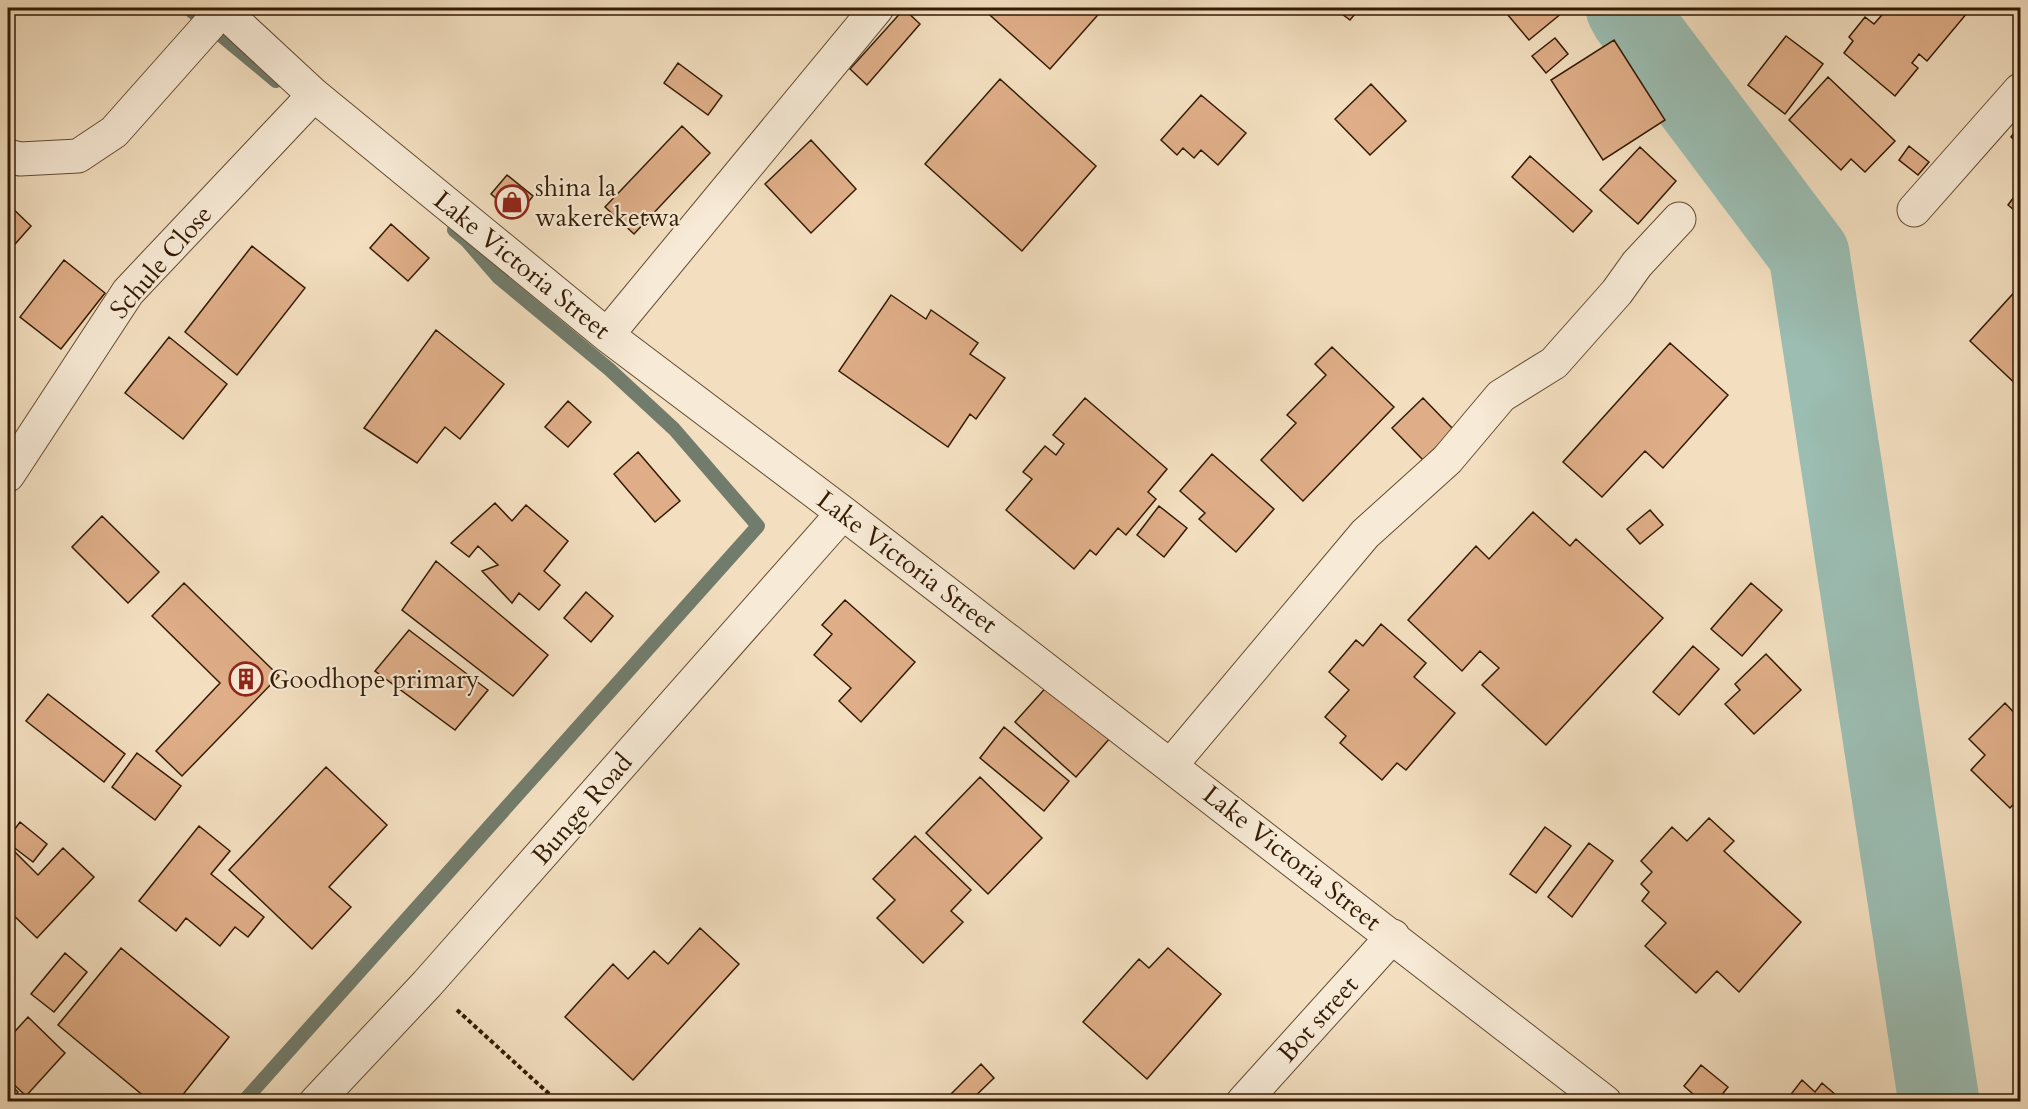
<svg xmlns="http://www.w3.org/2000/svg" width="2028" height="1109" font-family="Cardo,serif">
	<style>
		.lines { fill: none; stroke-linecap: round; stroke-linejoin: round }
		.stream { stroke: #727c6c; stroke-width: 14 }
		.river { stroke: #9bbdb2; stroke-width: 81 }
		.building { fill: #dfae88; stroke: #341b03; stroke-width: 1.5 }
		.street-casing { stroke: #644c32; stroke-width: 35 }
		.path { stroke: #341b03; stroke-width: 4; stroke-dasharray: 4.5 3; stroke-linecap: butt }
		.street { stroke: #f7ead6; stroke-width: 33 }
		.labels { text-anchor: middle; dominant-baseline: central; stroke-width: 4.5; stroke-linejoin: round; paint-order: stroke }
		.poi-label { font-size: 26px; fill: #341b03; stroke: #f7ead6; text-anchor: start }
		.street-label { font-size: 26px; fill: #341b03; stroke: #f7ead6 }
	</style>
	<rect width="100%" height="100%" fill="#f3dfc0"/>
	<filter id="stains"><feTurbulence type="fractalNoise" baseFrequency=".00333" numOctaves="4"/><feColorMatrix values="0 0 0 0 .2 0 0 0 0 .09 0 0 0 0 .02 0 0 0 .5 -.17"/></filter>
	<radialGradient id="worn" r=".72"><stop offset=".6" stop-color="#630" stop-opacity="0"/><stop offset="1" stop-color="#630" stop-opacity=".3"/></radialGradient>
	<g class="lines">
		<path class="stream" d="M188 8 276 81
			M243 1102 758 526 674 429 609 369 498 277 466 240 454 230"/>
		<path class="river" d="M1626 8 1631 17 1809 254 1939 1102"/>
	</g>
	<path class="building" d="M982 8H1104L1050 69Z
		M1334 8H1360L1350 20Z
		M1502 8H1568L1529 40Z
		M1888 8H1962L1968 12 1927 61 1919 54 1912 63 1918 68 1895 96 1844 53 1853 41 1849 37 1865 17 1874 24Z
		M904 9 920 24 867 85 850 69Z
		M1786 36 1823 64 1785 114 1748 85Z
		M1555 38 1568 54 1546 73 1532 56Z
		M1614 40 1665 120 1603 160 1551 80Z
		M678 63 722 96 708 115 664 83Z
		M1828 77 1895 141 1865 172 1851 159 1841 170 1789 120Z
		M1000 79 1096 166 1022 251 925 164Z
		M1371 84 1406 121 1370 155 1335 119Z
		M1201 95 1246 133 1218 165 1201 150 1194 158 1183 148 1177 155 1161 140Z
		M2020 125V145L2011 137Z
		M682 126 710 153 634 234 605 207Z
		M811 140 856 189 811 233 765 184Z
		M1909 146 1929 162 1918 175 1899 160Z
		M1640 147 1676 181 1638 224 1600 190Z
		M1530 156 1592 211 1573 232 1512 177Z
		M507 175 533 196 517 217 491 194Z
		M2020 189V215L2008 205Z
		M8 204 31 226 8 252Z
		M391 224 429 258 408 281 370 248Z
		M252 246 305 288 237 375 185 332Z
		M64 260 105 293 61 349 20 317Z
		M2020 286V388L1970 341Z
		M891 295 926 319 931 310 978 343 970 354 1005 378 976 419 970 414 948 447 839 371Z
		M436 330 504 384 460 439 445 427 417 463 364 428Z
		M169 337 227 384 183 439 125 393Z
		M1670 343 1728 395 1663 468 1645 451 1602 497 1563 462Z
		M1332 347 1394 407 1303 501 1261 460 1296 423 1287 415 1326 375 1315 364Z
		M1085 398 1167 469 1148 492 1156 499 1126 535 1118 528 1096 555 1090 550 1074 569 1006 510 1032 479 1023 472 1045 446 1056 455 1064 444 1053 435Z
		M1423 398 1454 430 1423 460 1392 428Z
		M568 401 591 422 568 447 545 427Z
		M638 452 680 501 655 522 614 474Z
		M1212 454 1274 509 1236 552 1199 519 1205 513 1180 491Z
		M495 503 512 521 526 505 568 541 544 571 560 585 539 610 519 593 512 603 482 571 498 565 478 546 469 557 451 543Z
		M1159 506 1187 528 1164 557 1137 535Z
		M1650 510 1663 525 1640 544 1627 529Z
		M1533 512 1570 546 1576 539 1663 618 1546 745 1482 685 1499 668 1480 651 1462 671 1408 620 1476 546 1489 559Z
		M102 516 159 572 128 603 72 547Z
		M436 561 548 655 513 696 402 610Z
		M184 583 279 676 182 776 156 751 220 683 152 616Z
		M1751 583 1782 610 1742 656 1711 629Z
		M586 592 613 616 591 642 564 618Z
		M845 600 915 662 861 722 839 701 851 688 814 655 832 634 822 625Z
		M1381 624 1426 663 1414 677 1455 713 1406 770 1397 763 1382 780 1340 743 1346 736 1325 717 1349 690 1329 672 1356 640 1363 646Z
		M409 630 488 690 455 730 375 671Z
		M1693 646 1719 669 1679 715 1653 692Z
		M1766 654 1801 690 1754 734 1725 704 1740 690 1735 684Z
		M1050 683 1110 738 1076 777 1015 722Z
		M48 694 125 754 104 782 26 721Z
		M2005 703 2020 719V797L2010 808 1971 770 1985 755 1969 739Z
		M1004 727 1069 781 1044 811 980 758Z
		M137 753 181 786 155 820 112 787Z
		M326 767 387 825 329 887 351 907 312 949 229 870Z
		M980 777 1042 838 988 894 926 833Z
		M1709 818 1734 841 1724 851 1801 922 1739 992 1717 971 1696 993 1645 946 1666 923 1642 901 1649 892 1641 884 1652 872 1641 861 1672 827 1687 841Z
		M20 822 47 844 33 862 8 843V838Z
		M199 826 230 851 211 874 264 917 248 937 235 927 220 946 186 918 176 931 139 901Z
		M1545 827 1571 846 1536 893 1510 874Z
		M915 836 971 890 951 911 963 922 923 963 877 918 895 900 873 879Z
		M1589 843 1613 861 1572 917 1548 897Z
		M8 845 38 875 63 848 94 877 37 938 8 910Z
		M700 928 739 964 633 1080 565 1017 613 964 628 979 654 951 668 964Z
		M121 948 229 1037 177 1102H151L58 1025Z
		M1168 948 1221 994 1147 1079 1083 1022 1139 959 1149 968Z
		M65 953 87 972 54 1012 31 994Z
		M28 1017 65 1053 26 1096 8 1079V1039Z
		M981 1064 994 1078 969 1102H958L951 1094Z
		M1701 1065 1728 1087 1716 1102H1702L1684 1086Z
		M1802 1080 1815 1092 1822 1083 1844 1102H1785Z
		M8 1082 18 1092 10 1102H8Z"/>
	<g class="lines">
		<g class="street-casing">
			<path id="street" d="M220 8 314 95 607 335 843 513 1605 1102
				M8 156 20 159 78 156 114 132 209 25 216 8
				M1914 210 2020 90
				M607 335 877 8
				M8 475 128 292 314 95
				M1171 765 1365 534 1447 460 1501 396 1554 363 1617 292 1637 264 1679 219
				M316 1102 427 984 843 513
				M1243 1102 1393 936"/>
		</g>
		<path class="path" d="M457 1010 558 1102"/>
		<use href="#street" class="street"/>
	</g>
	<defs>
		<g id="shop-ring" transform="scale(1.725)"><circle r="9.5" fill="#f7ead6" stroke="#8f2418" stroke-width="1.5"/><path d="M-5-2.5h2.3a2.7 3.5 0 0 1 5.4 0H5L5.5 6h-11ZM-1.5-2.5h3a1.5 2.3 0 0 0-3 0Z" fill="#8f2418"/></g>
		<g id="building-ring" transform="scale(1.725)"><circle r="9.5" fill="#f7ead6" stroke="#8f2418" stroke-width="1.5"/><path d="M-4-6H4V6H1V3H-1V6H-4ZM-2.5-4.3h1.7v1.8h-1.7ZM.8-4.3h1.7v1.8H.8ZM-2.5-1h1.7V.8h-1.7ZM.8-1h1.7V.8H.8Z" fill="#8f2418"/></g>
	</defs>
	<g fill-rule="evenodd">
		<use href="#shop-ring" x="512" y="202"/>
		<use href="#building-ring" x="246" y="679"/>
	</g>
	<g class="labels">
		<g class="poi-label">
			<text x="535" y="187">shina la<tspan x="535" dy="30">wakereketwa</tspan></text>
			<text x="269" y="679">Goodhope primary</text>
		</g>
		<g class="street-label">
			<text transform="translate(161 262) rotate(-49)">Schule Close</text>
			<text transform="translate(522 265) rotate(39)">Lake Victoria Street</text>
			<text transform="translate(907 562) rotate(37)">Lake Victoria Street</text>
			<text transform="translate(582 809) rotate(-49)">Bunge Road</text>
			<text transform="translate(1292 858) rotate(38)">Lake Victoria Street</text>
			<text transform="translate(1318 1019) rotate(-48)">Bot street</text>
		</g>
	</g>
	<rect width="2028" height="1109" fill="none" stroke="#f3dfc0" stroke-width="30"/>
	<rect x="9" y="9" width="2010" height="1091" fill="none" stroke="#341b03" stroke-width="3"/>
	<rect x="15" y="15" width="1998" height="1079" fill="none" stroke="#341b03" stroke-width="1.5"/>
	<rect width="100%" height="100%" filter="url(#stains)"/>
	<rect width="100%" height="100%" fill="url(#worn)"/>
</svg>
